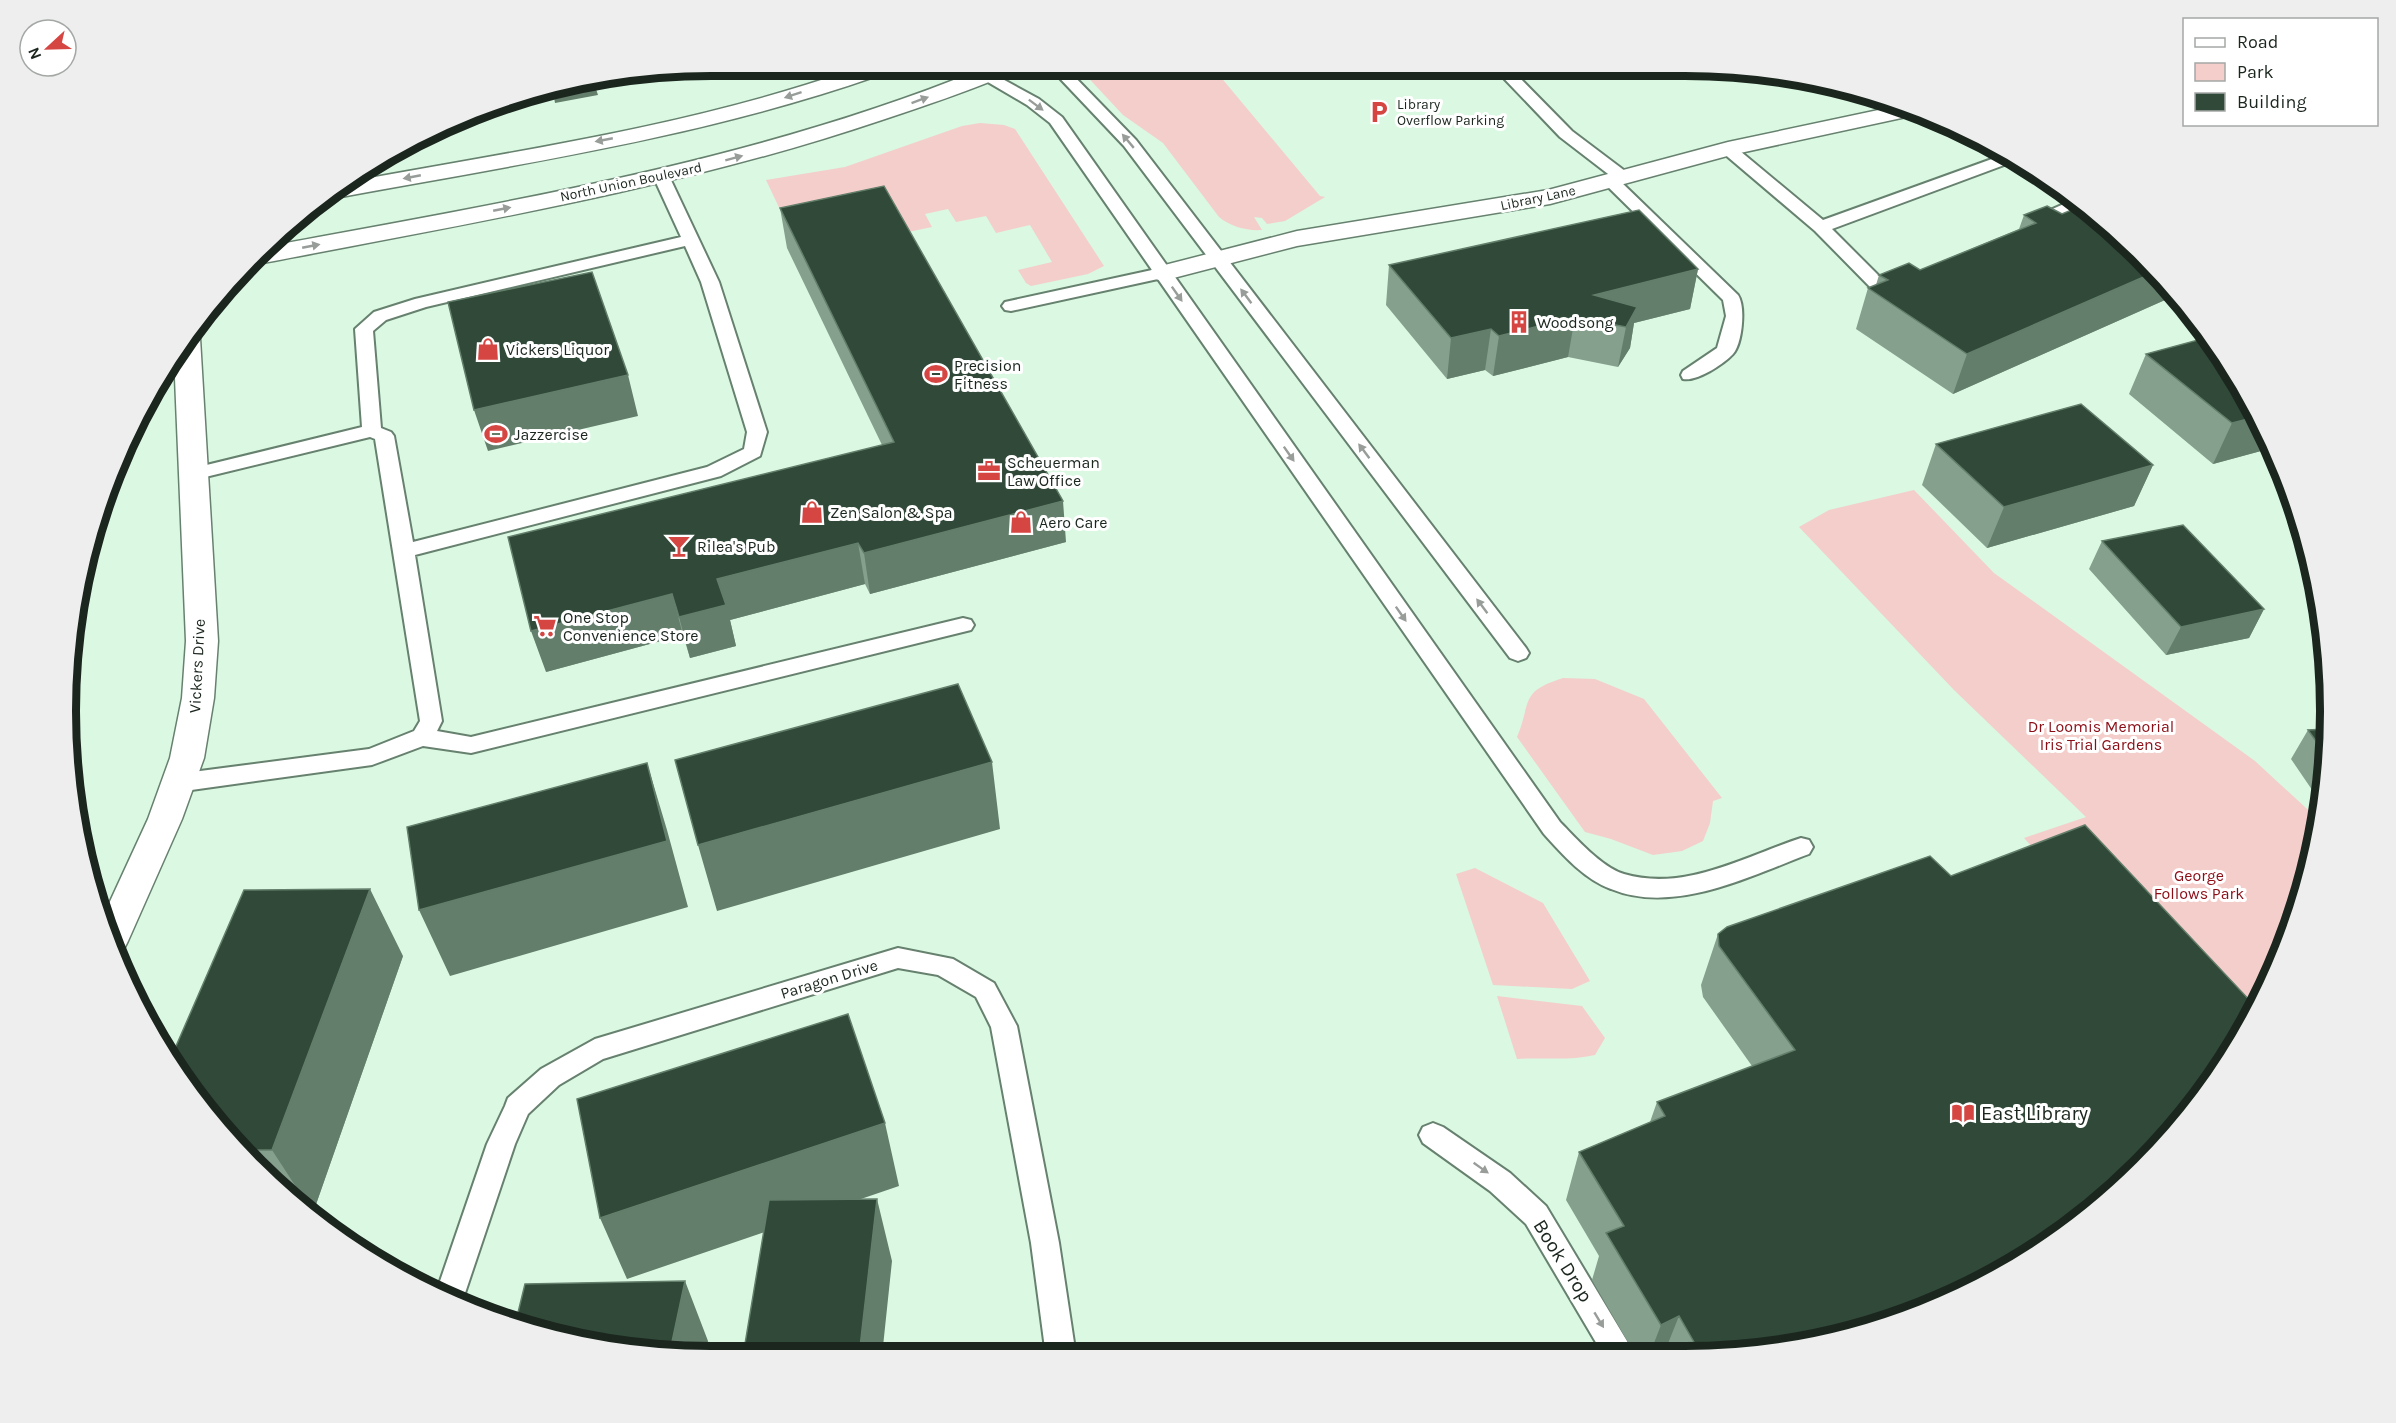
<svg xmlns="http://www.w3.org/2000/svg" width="2396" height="1423" font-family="Karla,sans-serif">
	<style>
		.green { fill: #f4ceca }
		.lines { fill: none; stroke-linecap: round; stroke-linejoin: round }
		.lane-casing { stroke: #67816f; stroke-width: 4 }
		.street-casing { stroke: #67816f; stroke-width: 3 }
		.secondary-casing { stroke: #67816f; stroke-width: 3 }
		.primary-casing { stroke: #67816f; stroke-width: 3 }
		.lane { fill: #fff; fill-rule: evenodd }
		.street { fill: #fff; fill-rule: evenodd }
		.secondary { fill: #fff; fill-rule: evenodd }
		.primary { fill: #fff; fill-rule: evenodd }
		.wall { fill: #85a08d }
		.shaded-wall { fill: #637e6b }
		.building { fill: #304938; stroke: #637e6b; stroke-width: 1.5 }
		.oneway { fill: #989d9a }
		.labels { text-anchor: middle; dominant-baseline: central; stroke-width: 6; stroke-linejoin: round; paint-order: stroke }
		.far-poi-label { font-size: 14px; fill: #1b261e; stroke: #fff; text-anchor: start }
		.far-street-label { font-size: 14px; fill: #1b261e; stroke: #fff }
		.poi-label { font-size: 16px; fill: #1b261e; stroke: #fff; text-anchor: start }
		.street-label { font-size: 16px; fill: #1b261e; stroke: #fff }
		.park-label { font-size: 16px; fill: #8b0d16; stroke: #fff }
		.near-poi-label { font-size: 20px; fill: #1b261e; stroke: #fff; text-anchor: start }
		.near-street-label { font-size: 20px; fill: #1b261e; stroke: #fff }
		.rim { fill: none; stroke: #1b261e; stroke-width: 8 }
	</style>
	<rect width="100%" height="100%" fill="#daf8e2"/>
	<path class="green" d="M1214 69 1320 196 1325 197 1285 221 1267 224 1262 218 1254 217 1262 230C1247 231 1231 227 1219 217L1163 143 1123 115 1081 70Z
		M980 123 1004 125 1015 129 1104 266 1088 274 1031 286 1026 283 1018 270 1052 262 1030 225 996 233 986 216 956 222 948 209 925 214 932 227 894 235 886 220 794 239 766 180 845 167 962 126Z
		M1914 490 1994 573 2255 761 2319 820 2318 837 2281 958 2226 1061 2024 838 2086 817 1954 690 1799 527 1829 510Z
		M1563 678 1595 679 1644 699 1722 798 1713 801 1710 823 1703 841 1682 851 1653 855 1611 839 1585 832 1517 737C1532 701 1519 692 1563 678Z
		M1475 868 1543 903 1590 981 1572 989 1493 985 1456 874Z
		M1497 996 1582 1006 1605 1038 1595 1055C1569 1061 1544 1057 1517 1059Z"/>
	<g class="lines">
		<g class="lane-casing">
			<path id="lane" d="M1494 68H1510L1572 131 1629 174 1631 177 1629 180 1620 181 1738 295C1746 307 1742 344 1733 354 1724 364 1696 382 1683 379L1681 375 1683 371 1717 348 1726 316 1723 300 1602 181 1604 178 1612 177 1560 137Z
				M986 70 1039 99 1062 117 1560 822C1576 838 1601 867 1624 874 1685 892 1745 856 1801 838L1809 840 1813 847 1809 854C1750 876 1674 915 1611 889 1584 879 1563 855 1544 834L1158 279 1011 311 1005 310 1002 306 1005 302 1152 270 1050 123 1027 105 981 78 978 75 981 72Z
				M1052 70H1068L1136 140 1526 648 1529 653 1526 658 1518 661 1510 658 1124 146Z
				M1728 144 1734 146 1823 220 2003 155 2015 161 1832 229 1884 281 1904 274 1910 275 1913 279 1910 283 1888 293H1876L1815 231 1722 152 1720 149Z
				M661 171 669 176 719 282 767 432 760 456 721 476 415 555 442 721 437 731 471 737 963 618 971 620 974 625 971 630 471 753 423 746 372 765 177 792 169 789 165 783 169 777 177 774 369 749 414 731 420 721 375 439 370 437 193 480 186 478 183 474 186 470 362 427 355 329 374 312 415 299 681 237 653 176ZM685 246 701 282 747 432 744 449 707 467 413 542 394 436 391 432 381 428 373 331 386 320 426 307Z
				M2073 200 2084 208 2037 229H2025L2023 225 2025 221Z
				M898 948 953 959 994 983 1017 1026 1059 1243 1076 1356H1046L1031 1243 991 1027 976 997 938 975 898 968 603 1059 559 1085 528 1114 515 1144 462 1302 437 1290 487 1144 505 1106 508 1098 541 1069 595 1039Z
				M1433 1123 1443 1127 1510 1173 1546 1206 1636 1356H1604L1526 1224 1490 1191 1423 1143 1419 1135 1423 1127Z"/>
		</g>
		<g class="street-casing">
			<path id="street" d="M1902 105 1920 114 1731 155 1550 204 1297 246 1162 281 1153 278 1149 273 1153 268 1297 231 1548 190 1728 142Z"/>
		</g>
		<g class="secondary-casing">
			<path id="secondary" d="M192 331 196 332 200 338 218 641 214 698 204 758 182 819 128 941 123 951 116 954 101 921 148 819 170 758 182 698 186 641 174 354Z"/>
		</g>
		<g class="primary-casing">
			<path id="primary" d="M979 70H1009L1006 75C966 92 924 106 882 120 678 189 464 224 253 265L248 263 264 247C505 202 750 163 979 70Z
				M848 71H880L877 76C700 138 513 165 330 199L322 197 347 182C515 151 687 127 848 71Z"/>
		</g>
		<use href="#lane" class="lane"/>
		<use href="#street" class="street"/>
		<use href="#secondary" class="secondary"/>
		<use href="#primary" class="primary"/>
	</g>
	<path class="wall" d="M780 208 1066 542 870 594 865 584 730 620 736 646 690 658 683 635 546 672 882 445 787 248Z
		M2062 214 2141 255 2174 296 1953 394 1856 329 1868 288 1876 285 1879 275 1920 270 2019 229 2024 215Z
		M1389 265 1698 269 1690 309 1634 323 1630 348 1618 367 1568 357 1493 376 1485 370 1447 379 1386 305Z
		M2146 354 2272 448 2213 464 2129 394Z
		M1936 444 2153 465 2134 506 1987 548 1922 485Z
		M2102 541 2264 609 2249 638 2166 655 2089 569Z
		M2328 729 2321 803 2291 759 2308 730Z
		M1930 856 1727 1356H1636L1592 1280 1599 1256 1566 1200 1579 1152 1650 1122 1657 1102 1752 1066 1703 997 1701 985 1718 934Z
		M403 956 313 1213H306L286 1197 200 1105Z"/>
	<path class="shaded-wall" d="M657 71H675V72L657 75Z
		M676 71H704L677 76Z
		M609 76 611 86 596 89 598 95 555 103 554 97 525 102 526 107 492 114 490 119 453 126 452 122 504 100Z
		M1698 269 1690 309 1634 323 1630 348 1618 367 1626 327 1594 295Z
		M2155 272 2174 296 1953 394 1967 354Z
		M1575 317 1568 357 1493 376 1499 336Z
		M1491 329 1485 370 1447 379 1451 338Z
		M628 375 638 416 488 451 474 410Z
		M2256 417 2272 448 2213 464 2232 423Z
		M2153 465 2134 506 1987 548 2004 507Z
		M1063 501 1066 542 870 594 864 553Z
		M858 543 865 584 730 620 736 646 690 658 679 617 717 579Z
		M672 594 683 635 546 672 531 631Z
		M2264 609 2249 638 2166 655 2181 627Z
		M992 762 1000 829 717 911 698 845Z
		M647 763 667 830 688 907 450 976 419 910Z
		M370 889 403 956 313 1213 272 1150Z
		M885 1123 899 1186 627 1279 600 1218Z
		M877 1199 892 1261 882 1356H859Z
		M685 1281 708 1341 705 1356H669Z
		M1679 1316 1663 1356H1649L1661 1325Z"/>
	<path class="building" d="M884 186 1063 501 864 553 858 543 717 579 726 605 679 617 672 594 531 631 508 537 894 442 780 208Z
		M2047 206 2062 214 2081 206 2141 255 2155 272 1967 354 1868 288 1888 280 1879 275 1909 263 1920 270 2036 223 2024 215Z
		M1639 210 1698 269 1594 295 1637 307 1626 327 1575 317 1499 336 1491 329 1451 338 1389 265Z
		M592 272 628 375 474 410 448 302Z
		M2209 337 2221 353 2256 417 2232 423 2146 354Z
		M2081 404 2153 465 2004 507 1936 444Z
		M2183 525 2264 609 2181 627 2102 541Z
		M958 684 992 762 698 845 675 760Z
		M2328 729 2326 755 2308 730Z
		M647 763 667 841 419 910 407 827Z
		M2085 825 2255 1006 2221 1070 2141 1168 2008 1270 1892 1323 1727 1356H1702L1679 1316 1661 1325 1606 1233 1624 1226 1579 1152 1665 1116 1657 1102 1795 1050 1719 946 1718 934 1727 927 1930 856 1951 876Z
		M370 889 272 1150H242L200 1105 170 1060 244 890Z
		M848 1014 885 1123 600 1218 577 1099Z
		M877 1199 859 1356H743L769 1200Z
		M685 1281 669 1356 515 1325 525 1284Z"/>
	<defs><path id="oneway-solid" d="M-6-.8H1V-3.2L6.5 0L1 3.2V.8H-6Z" transform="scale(1.5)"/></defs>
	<g class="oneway">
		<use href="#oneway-solid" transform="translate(793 95) rotate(162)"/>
		<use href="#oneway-solid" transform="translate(920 100) rotate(-20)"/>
		<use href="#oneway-solid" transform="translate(1036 105) rotate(37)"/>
		<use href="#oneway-solid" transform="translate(604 140) rotate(169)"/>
		<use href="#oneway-solid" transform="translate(1128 141) rotate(-130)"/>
		<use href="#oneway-solid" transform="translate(734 158) rotate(-15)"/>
		<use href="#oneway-solid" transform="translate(412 177) rotate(169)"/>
		<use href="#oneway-solid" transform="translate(502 209) rotate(-11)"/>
		<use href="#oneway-solid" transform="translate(311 246) rotate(-11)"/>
		<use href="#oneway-solid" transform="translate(1177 294) rotate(55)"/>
		<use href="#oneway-solid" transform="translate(1246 296) rotate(-127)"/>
		<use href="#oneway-solid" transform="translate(1364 451) rotate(-127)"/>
		<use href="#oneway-solid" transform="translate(1289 454) rotate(55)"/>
		<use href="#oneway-solid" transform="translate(1482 606) rotate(-127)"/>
		<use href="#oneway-solid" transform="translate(1401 614) rotate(55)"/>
		<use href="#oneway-solid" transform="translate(1481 1168) rotate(35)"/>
		<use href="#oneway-solid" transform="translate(1599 1320) rotate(59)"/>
	</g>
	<defs>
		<g id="parking-bare" transform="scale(1.8)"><path d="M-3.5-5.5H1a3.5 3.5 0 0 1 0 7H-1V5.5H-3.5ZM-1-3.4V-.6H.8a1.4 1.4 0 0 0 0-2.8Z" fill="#d54643" stroke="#fff" stroke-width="2.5" paint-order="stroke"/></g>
		<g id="building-bare" transform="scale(1.8)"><path d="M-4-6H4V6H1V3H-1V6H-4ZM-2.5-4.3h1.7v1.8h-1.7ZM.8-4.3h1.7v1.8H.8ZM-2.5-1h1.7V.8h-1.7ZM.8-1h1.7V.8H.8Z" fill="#d54643" stroke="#fff" stroke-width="2.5" paint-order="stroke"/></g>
		<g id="shop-bare" transform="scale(1.8)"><path d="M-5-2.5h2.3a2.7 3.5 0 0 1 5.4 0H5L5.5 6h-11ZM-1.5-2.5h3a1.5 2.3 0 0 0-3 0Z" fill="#d54643" stroke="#fff" stroke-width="2.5" paint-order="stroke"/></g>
		<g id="stadium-bare" transform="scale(1.8)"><path d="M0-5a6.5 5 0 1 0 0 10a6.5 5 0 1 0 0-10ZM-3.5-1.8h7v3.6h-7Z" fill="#d54643" stroke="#fff" stroke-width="2.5" paint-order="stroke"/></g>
		<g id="office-bare" transform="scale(1.8)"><path d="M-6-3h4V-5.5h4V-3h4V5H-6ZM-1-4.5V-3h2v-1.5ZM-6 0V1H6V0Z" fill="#d54643" stroke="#fff" stroke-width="2.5" paint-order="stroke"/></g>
		<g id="bar-bare" transform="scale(1.8)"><path d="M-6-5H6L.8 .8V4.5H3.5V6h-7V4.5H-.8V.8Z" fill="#d54643" stroke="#fff" stroke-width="2.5" paint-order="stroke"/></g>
		<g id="supermarket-bare" transform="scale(1.8)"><path d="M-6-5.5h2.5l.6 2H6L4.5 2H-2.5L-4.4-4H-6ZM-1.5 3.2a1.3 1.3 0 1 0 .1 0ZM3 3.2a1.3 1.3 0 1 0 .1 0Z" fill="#d54643" stroke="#fff" stroke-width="2.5" paint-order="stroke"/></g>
		<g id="library-bare" transform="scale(1.8)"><path d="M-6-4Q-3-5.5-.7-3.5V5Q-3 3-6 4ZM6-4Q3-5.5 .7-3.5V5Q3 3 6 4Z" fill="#d54643" stroke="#fff" stroke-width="2.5" paint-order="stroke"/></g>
	</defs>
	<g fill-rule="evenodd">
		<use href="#parking-bare" x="1379" y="112"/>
		<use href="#building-bare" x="1519" y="322"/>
		<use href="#shop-bare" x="488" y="349"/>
		<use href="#stadium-bare" x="936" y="374"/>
		<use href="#stadium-bare" x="496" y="434"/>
		<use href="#office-bare" x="989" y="471"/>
		<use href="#shop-bare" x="812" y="512"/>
		<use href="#shop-bare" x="1021" y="522"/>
		<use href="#bar-bare" x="679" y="546"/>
		<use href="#supermarket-bare" x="545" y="626"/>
		<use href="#library-bare" x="1963" y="1113"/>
	</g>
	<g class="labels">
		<g class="far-poi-label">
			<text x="1397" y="104">Library<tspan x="1397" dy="16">Overflow Parking</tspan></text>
		</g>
		<g class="far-street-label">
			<text transform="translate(631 182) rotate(-12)">North Union Boulevard</text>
			<text transform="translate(1538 198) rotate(-12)">Library Lane</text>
		</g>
		<g class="poi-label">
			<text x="1537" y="322">Woodsong</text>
			<text x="506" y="349">Vickers Liquor</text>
			<text x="954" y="365">Precision<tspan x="954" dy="18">Fitness</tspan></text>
			<text x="514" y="434">Jazzercise</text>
			<text x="1007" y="462">Scheuerman<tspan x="1007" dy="18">Law Office</tspan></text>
			<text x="830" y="512">Zen Salon &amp; Spa</text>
			<text x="1039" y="522">Aero Care</text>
			<text x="697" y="546">Rilea's Pub</text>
			<text x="563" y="617">One Stop<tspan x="563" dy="18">Convenience Store</tspan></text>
		</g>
		<g class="street-label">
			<text transform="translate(197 666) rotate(-87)">Vickers Drive</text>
			<text transform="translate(829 979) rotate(-17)">Paragon Drive</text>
		</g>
		<g class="park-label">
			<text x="2101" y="726">Dr Loomis Memorial<tspan x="2101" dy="18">Iris Trial Gardens</tspan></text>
			<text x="2199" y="875">George<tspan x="2199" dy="18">Follows Park</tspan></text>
		</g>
		<g class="near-poi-label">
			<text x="1981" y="1113">East Library</text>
		</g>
		<g class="near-street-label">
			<text transform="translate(1563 1261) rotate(58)">Book Drop</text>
		</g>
	</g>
	<path d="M0 0H2396V1423H0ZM711 76H1685A635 635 0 0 1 2320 711V711A635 635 0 0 1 1685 1346H711A635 635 0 0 1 76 711V711A635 635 0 0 1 711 76Z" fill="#edeeed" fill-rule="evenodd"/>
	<path class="rim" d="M711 76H1685A635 635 0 0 1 2320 711V711A635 635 0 0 1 1685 1346H711A635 635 0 0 1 76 711V711A635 635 0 0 1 711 76Z"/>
	<rect x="2183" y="18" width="195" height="108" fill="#ffffff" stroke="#a4a8a5" stroke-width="1.5"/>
	<rect x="2195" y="38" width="30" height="9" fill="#ffffff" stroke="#a4a8a5" stroke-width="1.5"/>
	<text x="2237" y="48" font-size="18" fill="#1b261e">Road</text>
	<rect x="2195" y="63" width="30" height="18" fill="#f4ceca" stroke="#a4a8a5" stroke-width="1.5"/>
	<text x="2237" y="78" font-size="18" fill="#1b261e">Park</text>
	<rect x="2195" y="93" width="30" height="18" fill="#304938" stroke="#a4a8a5" stroke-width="1.5"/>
	<text x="2237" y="108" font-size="18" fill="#1b261e">Building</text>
	<g transform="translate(48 48) rotate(248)"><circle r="28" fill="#ffffff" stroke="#a4a8a5" stroke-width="1.5"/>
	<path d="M0-4.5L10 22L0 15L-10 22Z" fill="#d54643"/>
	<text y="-9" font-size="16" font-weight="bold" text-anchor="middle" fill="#1b261e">N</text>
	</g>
</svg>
